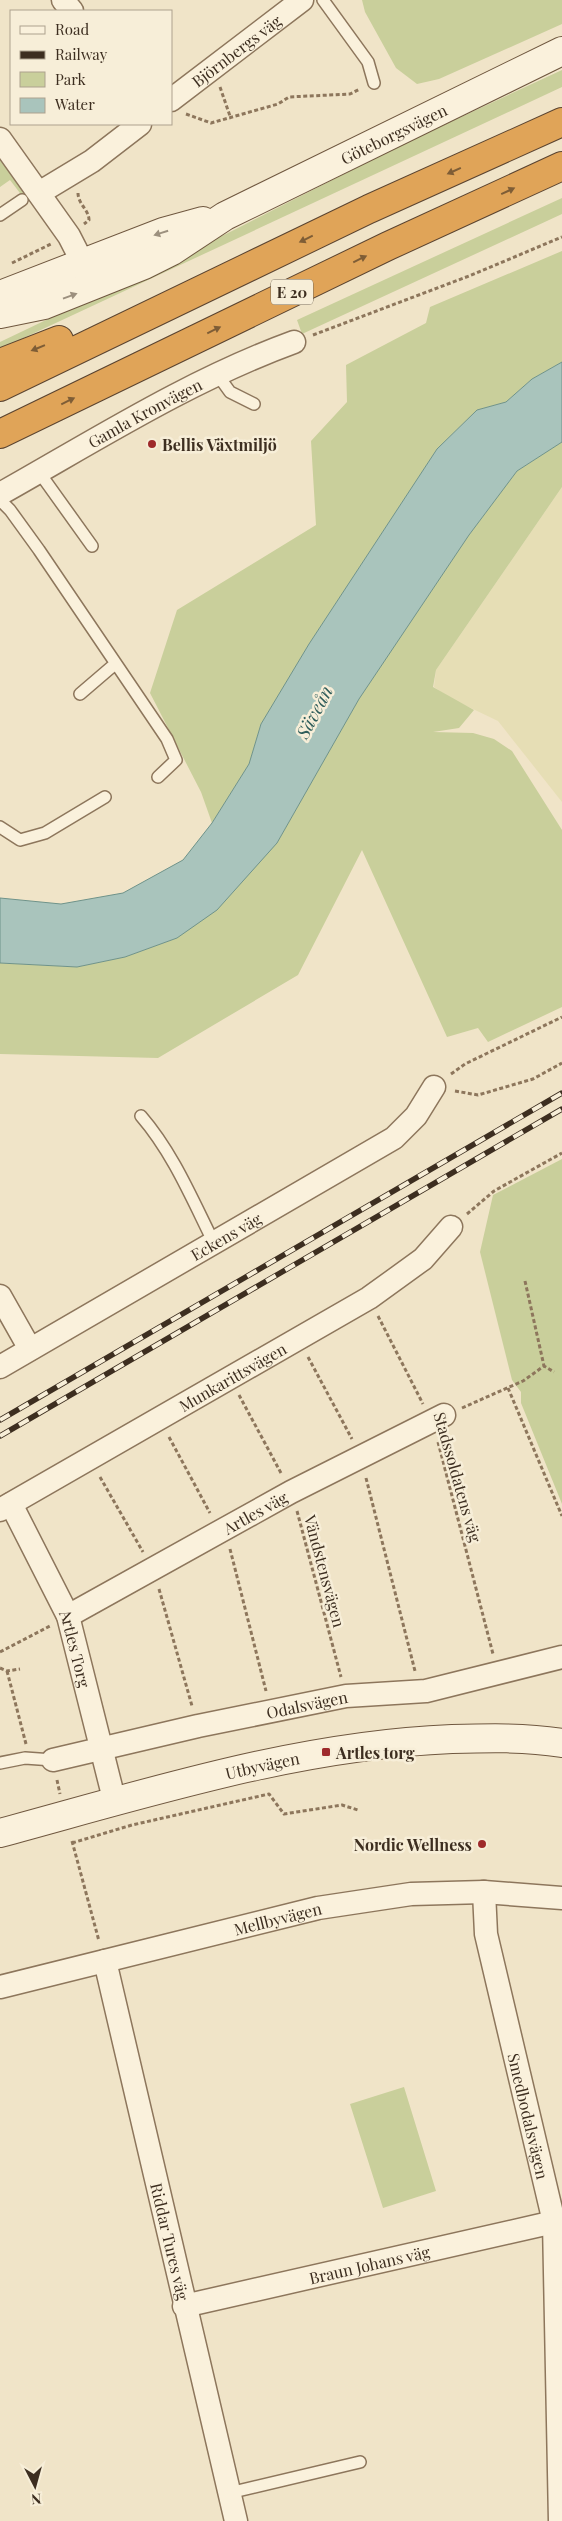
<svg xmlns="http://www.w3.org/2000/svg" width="562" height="2521" font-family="'Playfair Display',serif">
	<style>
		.farmland { fill: #e6deb5 }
		.green { fill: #c9cf9b }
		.water { fill: #a9c4bc; stroke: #6f938a }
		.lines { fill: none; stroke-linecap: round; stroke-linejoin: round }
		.lane-casing { stroke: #8d765c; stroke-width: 14 }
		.street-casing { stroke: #8d765c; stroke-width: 25 }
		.secondary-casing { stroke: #6f573f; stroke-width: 30 }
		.highway-casing { stroke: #5b4430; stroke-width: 30 }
		.path { stroke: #8d765c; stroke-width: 3; stroke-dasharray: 4 2.5; stroke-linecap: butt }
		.lane { stroke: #faf1dc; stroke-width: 11 }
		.street { stroke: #faf1dc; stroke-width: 22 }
		.secondary { stroke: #faf1dc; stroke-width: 28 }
		.highway { stroke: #e0a458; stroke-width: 28 }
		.rail-casing { stroke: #3d2e20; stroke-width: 5.5 }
		.rail { stroke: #f7eed8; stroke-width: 4; stroke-dasharray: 11; stroke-linecap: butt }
		.oneway { fill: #7e5d36 }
		.oneway2 { fill: #9c907e }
		.poi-dot { fill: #9e2a2b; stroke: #f7eed8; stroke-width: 2 }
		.labels { text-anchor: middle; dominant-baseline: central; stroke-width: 5; stroke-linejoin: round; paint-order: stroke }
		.shield { fill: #f7eed8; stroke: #756857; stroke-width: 1 }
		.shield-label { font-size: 15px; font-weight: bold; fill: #3d2e20 }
		.street-label { font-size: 16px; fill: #3d2e20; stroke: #f7eed8 }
		.poi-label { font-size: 16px; font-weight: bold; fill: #3d2e20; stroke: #f7eed8; text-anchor: start }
		.water-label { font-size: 18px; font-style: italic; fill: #2f5d5a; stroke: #f7eed8 }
	</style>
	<rect width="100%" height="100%" fill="#f0e4c8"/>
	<path class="farmland" d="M562 487V802L498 721 450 698 434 687 436 670Z"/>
	<path class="green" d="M362 0H562V24L439 79 417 84 396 68 365 12Z
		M562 70V87L0 349V342L228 233 405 143Z
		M0 156 30 198 26 201 10 180 0 187Z
		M562 198V214L302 334 297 320Z
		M562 251V362L532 379 506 402 477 410 437 449 309 644 261 724 249 764 212 823 201 792 150 693 177 610 316 525 311 441 347 402 346 365 426 323 430 307Z
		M562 442V487L436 670 433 687 474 710 459 728 433 732 473 733 494 739 512 751 562 830V1007L488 1042 478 1028 447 1037 362 850 298 975 158 1058 0 1054V963L77 967 125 957 177 938 277 843 359 699 469 535 517 471Z
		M562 1159V1504L521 1403V1392L512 1380 480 1252 493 1195Z
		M404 2087 436 2191 383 2208 350 2104Z"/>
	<path class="water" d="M562 362V442L517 471 469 535 359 699 277 843 217 910 177 938 125 957 77 967 0 963V898L61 904 123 893 183 860 212 823 249 764 261 724 309 644 437 449 477 410 506 402 532 379Z"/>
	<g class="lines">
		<g class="lane-casing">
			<path id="lane" d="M323 0 368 62 374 83
				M0 215 22 200
				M217 374 230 392 254 404
				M39 472 92 546
				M0 500 10 510 39 550 167 739 176 760 158 777
				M80 694 115 664
				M0 827 20 840 45 833 105 797
				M141 1116C173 1153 192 1199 214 1243
				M0 1763 25 1758 53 1760
				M229 2493 360 2462"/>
		</g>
		<g class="street-casing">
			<g id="street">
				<path d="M63 0 72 11"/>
				<path id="s1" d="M171 100 302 0"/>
				<path d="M0 139 69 236 90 277"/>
				<path d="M39 193 92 161 140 124"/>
				<path id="s2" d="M0 494C96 440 190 380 294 342"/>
				<path d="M0 1296 30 1349"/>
				<path id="s3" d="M0 1367 394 1138 416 1116 434 1087"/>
				<path id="s4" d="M11 1504 68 1616 115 1803"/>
				<path id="s5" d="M0 1510 369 1298 423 1259 451 1227"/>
				<path id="s6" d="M68 1616 291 1492 444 1415"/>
				<path id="s7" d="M53 1760 198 1726 346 1696 426 1691 562 1657"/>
				<path id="s8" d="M484 1892 486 1934 554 2222 560 2521"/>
				<path id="s9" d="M105 1961 236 2521"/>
				<path id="s10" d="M0 1987 318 1908 411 1894 484 1892 562 1898"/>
				<path id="s11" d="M184 2306 554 2222"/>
			</g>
		</g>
		<g class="secondary-casing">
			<g id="secondary">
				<path d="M0 295 163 232 203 221"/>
				<path id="s12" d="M0 314 44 305 144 265 172 251 225 216 562 51"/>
				<path id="s13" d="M0 1833C148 1793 298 1745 452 1739 488 1738 526 1737 562 1743"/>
			</g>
		</g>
		<g class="highway-casing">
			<path id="highway" d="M0 363 59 340
				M0 387 369 209 562 122
				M0 434 388 246 562 166"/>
		</g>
		<path class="path" d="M220 87 231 119
			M186 114 211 123 278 104 289 97 350 94 360 89
			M78 193C78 204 89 210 89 220L84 224
			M12 263 51 244
			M313 335 469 276 562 237
			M451 1074 465 1064 562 1017
			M455 1091 478 1095 533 1079 562 1063
			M467 1214 494 1191 562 1153
			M525 1281 544 1366
			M378 1316 423 1404
			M308 1357 352 1439
			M508 1388 562 1516
			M239 1395 281 1473
			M462 1408 523 1381 544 1366 554 1372
			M169 1437 210 1513
			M438 1442 493 1654
			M100 1477 143 1552
			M366 1478 415 1671
			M297 1511 341 1677
			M230 1549 266 1691
			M159 1589 192 1706
			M0 1652 50 1626
			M0 1668 7 1671 20 1669
			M7 1671 26 1744
			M57 1780 60 1794
			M72 1841 99 1941
			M72 1843 132 1825 269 1794 284 1814 342 1805 358 1810"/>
		<use href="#lane" class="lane"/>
		<use href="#street" class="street"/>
		<use href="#secondary" class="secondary"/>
		<use href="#highway" class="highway"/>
		<g class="rail-casing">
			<path id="rail" d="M0 1420 562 1093
				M0 1436 562 1109"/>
		</g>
		<use href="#rail" class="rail"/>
	</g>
	<defs><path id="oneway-solid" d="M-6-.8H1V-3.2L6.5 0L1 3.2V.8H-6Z" transform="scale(1.25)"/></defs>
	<g class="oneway">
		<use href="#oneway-solid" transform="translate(454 171) rotate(156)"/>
		<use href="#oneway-solid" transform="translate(508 191) rotate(-25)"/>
		<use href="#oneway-solid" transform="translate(306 239) rotate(154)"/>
		<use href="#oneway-solid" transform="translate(360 259) rotate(-26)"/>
		<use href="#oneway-solid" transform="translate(214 330) rotate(-26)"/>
		<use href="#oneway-solid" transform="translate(38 348) rotate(158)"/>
		<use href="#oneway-solid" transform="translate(68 401) rotate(-26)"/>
	</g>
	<g class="oneway2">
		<use href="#oneway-solid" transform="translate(161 233) rotate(162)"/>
		<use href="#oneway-solid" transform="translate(70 296) rotate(-20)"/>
	</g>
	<g class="poi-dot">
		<circle cx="152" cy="444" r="5"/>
		<rect x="321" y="1747" width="10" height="10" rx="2.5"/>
		<circle cx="482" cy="1844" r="5"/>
	</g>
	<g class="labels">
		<rect class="shield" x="271" y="279.5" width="42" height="25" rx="4"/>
		<g class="shield-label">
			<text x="292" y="292">E 20</text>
		</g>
		<g class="street-label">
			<text stroke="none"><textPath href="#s1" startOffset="82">Björnbergs väg</textPath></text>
			<text stroke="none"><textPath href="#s12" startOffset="435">Göteborgsvägen</textPath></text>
			<text stroke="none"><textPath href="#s2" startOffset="166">Gamla Kronvägen</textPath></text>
			<text stroke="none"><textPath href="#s3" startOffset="261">Eckens väg</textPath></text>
			<text stroke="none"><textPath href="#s5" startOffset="268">Munkarittsvägen</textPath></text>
			<text transform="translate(458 1477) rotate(74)">Stadssoldatens väg</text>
			<text stroke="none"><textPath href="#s6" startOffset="214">Artles väg</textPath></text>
			<text transform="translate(325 1571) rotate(75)">Vändstensvägen</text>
			<text stroke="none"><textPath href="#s4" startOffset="159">Artles Torg</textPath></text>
			<text stroke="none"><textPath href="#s7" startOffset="260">Odalsvägen</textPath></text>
			<text stroke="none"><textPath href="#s13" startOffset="271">Utbyvägen</textPath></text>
			<text stroke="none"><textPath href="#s10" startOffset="286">Mellbyvägen</textPath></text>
			<text stroke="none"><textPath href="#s8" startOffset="229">Smedbodalsvägen</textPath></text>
			<text stroke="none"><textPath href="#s9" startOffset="288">Riddar Tures väg</textPath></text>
			<text stroke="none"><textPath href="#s11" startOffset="190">Braun Johans väg</textPath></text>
		</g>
		<g class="poi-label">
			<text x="162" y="444">Bellis Växtmiljö</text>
			<text x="336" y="1752">Artles torg</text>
			<text x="472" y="1844" text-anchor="end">Nordic Wellness</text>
		</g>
		<g class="water-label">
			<text transform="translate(314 712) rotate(-62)">Säveån</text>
		</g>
	</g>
	<rect x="10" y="10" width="162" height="115" fill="#f7eed8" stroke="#ada18e"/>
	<rect x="20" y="26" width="25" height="8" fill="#faf1dc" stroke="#ada18e"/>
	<text x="55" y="35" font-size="15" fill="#3d2e20">Road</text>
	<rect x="20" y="51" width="25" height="8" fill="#3d2e20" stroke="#ada18e"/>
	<text x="55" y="60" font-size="15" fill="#3d2e20">Railway</text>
	<rect x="20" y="72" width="25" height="15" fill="#c9cf9b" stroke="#ada18e"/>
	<text x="55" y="85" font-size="15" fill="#3d2e20">Park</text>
	<rect x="20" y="98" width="25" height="15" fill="#a9c4bc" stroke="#ada18e"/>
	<text x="55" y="110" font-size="15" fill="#3d2e20">Water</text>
	<g transform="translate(35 2486) rotate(174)" stroke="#f7eed8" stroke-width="4" paint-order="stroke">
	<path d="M0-4L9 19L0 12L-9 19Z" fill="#3d2e20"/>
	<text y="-8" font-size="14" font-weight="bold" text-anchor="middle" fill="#3d2e20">N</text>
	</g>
</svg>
